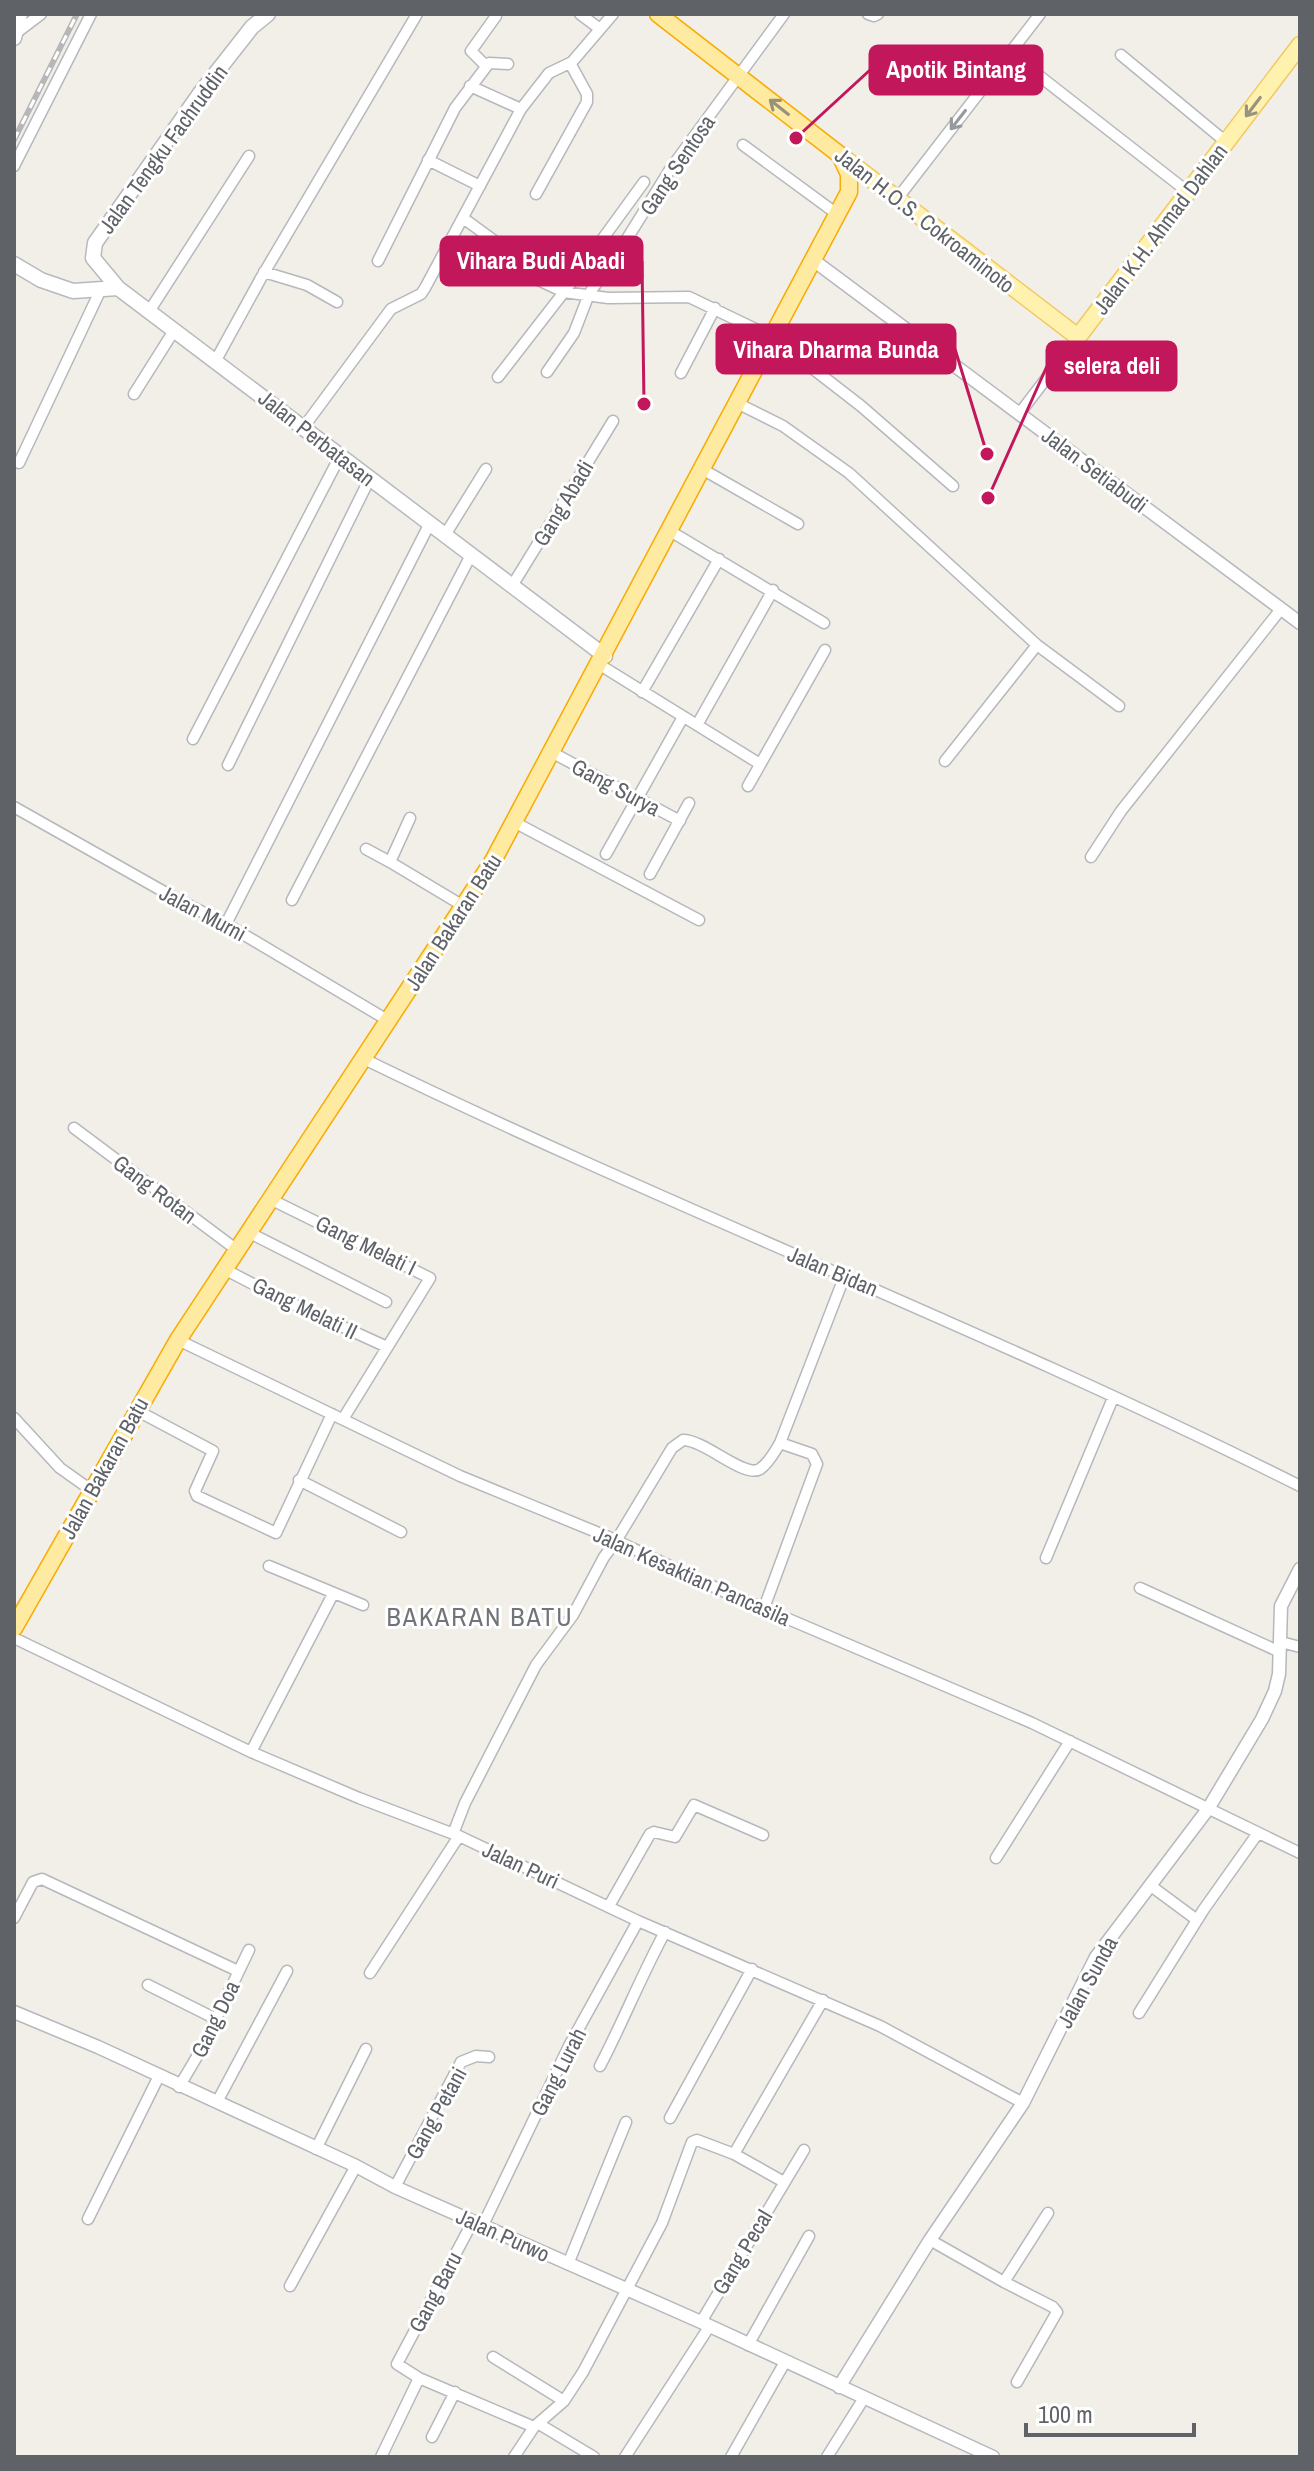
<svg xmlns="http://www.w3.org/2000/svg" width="1314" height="2471" font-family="'Archivo Narrow',sans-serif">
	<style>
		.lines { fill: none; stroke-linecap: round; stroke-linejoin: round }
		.minor-casing { stroke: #b5b8bc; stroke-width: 13 }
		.tertiary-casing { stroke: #b5b8bc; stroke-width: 15 }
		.secondary-casing { stroke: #b6babf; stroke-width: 17 }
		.primary-casing { stroke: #f2c960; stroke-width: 19 }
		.trunk-casing { stroke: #f9ab00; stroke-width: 19 }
		.minor { stroke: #fff; stroke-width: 10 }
		.tertiary { stroke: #fff; stroke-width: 12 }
		.secondary { stroke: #fff; stroke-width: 14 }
		.primary { stroke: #fff2af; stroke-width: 16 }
		.trunk { stroke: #feeaa1; stroke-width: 16 }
		.rail-casing { stroke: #b6b7b8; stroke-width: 6 }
		.rail { stroke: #fff; stroke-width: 3; stroke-dasharray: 9; stroke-linecap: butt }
		.oneway { stroke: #97927c }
		.oneway2 { stroke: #979581 }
		.oneway3 { stroke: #979a9d }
		.labels { text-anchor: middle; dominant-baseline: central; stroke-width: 6; stroke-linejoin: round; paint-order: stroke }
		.street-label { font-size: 22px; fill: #5f6368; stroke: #fff }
		.quarter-label { font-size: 26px; letter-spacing: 2px; fill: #70757a; stroke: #fff }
		.leader { fill: none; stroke: #c2185b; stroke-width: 3 }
		.callout-dot { fill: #c2185b; stroke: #fff; stroke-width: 3 }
		.callout { fill: #c2185b; stroke: #c2185b; stroke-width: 3 }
		.callout-label { font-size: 24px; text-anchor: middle; font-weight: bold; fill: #fff }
	</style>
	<rect width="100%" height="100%" fill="#f1efe8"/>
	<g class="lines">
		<g class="minor-casing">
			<path id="minor" d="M580 14 600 29
				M868 14 874 16 878 14
				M16 33 41 14
				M1010 53 1188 192
				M1121 55 1226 142
				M485 65 471 51 496 16
				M470 86 521 109
				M743 145 837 214
				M428 160 480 186
				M14 166 91 14
				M536 194 587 102V94L570 63
				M897 199 1040 14
				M463 218 518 258 530 276 564 292 608 298 689 297 772 337 861 406 953 486
				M378 261 455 108 489 63 508 64
				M264 272 307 285 337 302
				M150 310 249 156
				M216 360 261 278 417 14
				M547 372 574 333 589 294 625 242 671 168 784 14
				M681 373 715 308
				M498 377 564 292 644 182
				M134 394 175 329
				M737 403 783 426 849 473 1037 645 1119 706
				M1019 414 1078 337
				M303 428 391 309 421 294 425 288 521 109 549 73 572 62 613 14
				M19 463 101 289
				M702 469 798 524
				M670 531 824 623
				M445 535 486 469
				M512 586 613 421
				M600 665 760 764
				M642 692 719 559
				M697 725 773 590
				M193 739 340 456
				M553 753 680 821
				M945 761 1037 645
				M228 765 369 480
				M748 786 825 650
				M14 807 175 898 226 924 389 1021
				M410 818 390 862 465 907
				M514 822 699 920
				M366 849 390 862
				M606 854 683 717
				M1091 857 1121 811 1281 609
				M650 874 689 803
				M292 900 471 555
				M226 924 430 523
				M364 1059C672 1209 993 1332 1300 1486
				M74 1128 237 1250
				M270 1199 430 1278 343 1419
				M248 1232 386 1302
				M224 1269 282 1299 387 1347
				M178 1340 460 1476 606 1536 725 1592 1032 1723 1300 1853
				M136 1410 213 1451 195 1491 197 1496 276 1533 332 1414
				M14 1418 60 1468 91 1490
				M299 1480 401 1532
				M1046 1558 1113 1398
				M269 1566 363 1605
				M1140 1588 1280 1652
				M764 1608 817 1464 812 1454 780 1443 845 1275
				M14 1638 251 1752 359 1798 459 1836 638 1921 880 2026 1023 2103
				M1281 1642 1300 1647
				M251 1752 333 1594
				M453 1834 465 1803 536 1665 573 1615 604 1557 616 1541 672 1448 683 1440C705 1440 745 1479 760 1469 769 1463 775 1451 780 1443
				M996 1858 1070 1741
				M1151 1886 1197 1920
				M609 1906 650 1834 654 1832 675 1837 694 1805 763 1835
				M14 1918 33 1882 42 1879 238 1971
				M370 1973 459 1836
				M148 1985 216 2019
				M1139 2013 1204 1909 1258 1833
				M600 2066C623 2022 641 1976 665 1932
				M179 2087 202 2048 249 1950
				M217 2102 287 1971
				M670 2118 752 1969
				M316 2149 366 2049
				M784 2182 734 2154 823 2000
				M395 2187 461 2062 476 2056 489 2057
				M88 2219 159 2076
				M473 2221 397 2364 419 2378 534 2427
				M483 2225 569 2046 638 1921
				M930 2240 1004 2282 1048 2213
				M568 2264 626 2122
				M1004 2282 1053 2307 1057 2312 1017 2382
				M290 2286 356 2166
				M701 2322 804 2150
				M748 2345 809 2236
				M493 2357 564 2401
				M539 2424 594 2457
				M432 2437 455 2392
				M381 2457 419 2378
				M514 2457 534 2427 564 2401 583 2372 662 2223 692 2142 697 2140 734 2154
				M625 2457 709 2327
				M731 2457 785 2362
				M827 2457 864 2398"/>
		</g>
		<g class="tertiary-casing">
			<path id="tertiary" d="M813 260 1300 623
				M14 2012 98 2047 356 2166 395 2187 701 2322 993 2457
				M839 2387 930 2240 1023 2103 1096 1957 1208 1809 1262 1719 1275 1691 1279 1674 1281 1606 1300 1569"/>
		</g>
		<g class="secondary-casing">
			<path id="secondary" d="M14 38 20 14
				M14 264 41 280 73 291 118 288 605 656
				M118 288 93 258 95 243 201 92 252 27 268 14"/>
		</g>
		<g class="primary-casing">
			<path id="primary" d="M840 155 1078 337 1300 45"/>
		</g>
		<g class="trunk-casing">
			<path id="trunk" d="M14 1628 178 1340 493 861 849 192V174L840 155 658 14"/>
		</g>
		<use href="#minor" class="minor"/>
		<use href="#tertiary" class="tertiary"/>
		<use href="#secondary" class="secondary"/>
		<use href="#primary" class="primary"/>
		<use href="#trunk" class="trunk"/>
		<g class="rail-casing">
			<path id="rail" d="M14 140 77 14"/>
		</g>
		<use href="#rail" class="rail"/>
	</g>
	<defs><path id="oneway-shaft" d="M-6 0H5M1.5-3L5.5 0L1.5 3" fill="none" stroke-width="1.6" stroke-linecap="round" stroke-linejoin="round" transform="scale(2)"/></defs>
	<use class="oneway" href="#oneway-shaft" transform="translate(779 107) rotate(-142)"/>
	<use class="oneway2" href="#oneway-shaft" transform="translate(1253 107) rotate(127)"/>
	<use class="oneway3" href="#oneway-shaft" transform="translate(958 120) rotate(128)"/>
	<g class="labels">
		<g class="street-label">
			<text transform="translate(163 149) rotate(-54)">Jalan Tengku Fachruddin</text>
			<text transform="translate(677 165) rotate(-56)">Gang Sentosa</text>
			<text transform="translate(925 220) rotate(38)">Jalan H.O.S. Cokroaminoto</text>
			<text transform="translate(1160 229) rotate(-53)">Jalan K.H. Ahmad Dahlan</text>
			<text transform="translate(317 438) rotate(38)">Jalan Perbatasan</text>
			<text transform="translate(1095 470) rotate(37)">Jalan Setiabudi</text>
			<text transform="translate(563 503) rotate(-59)">Gang Abadi</text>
			<text transform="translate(616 787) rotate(28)">Gang Surya</text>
			<text transform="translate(203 913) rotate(28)">Jalan Murni</text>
			<text transform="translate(453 922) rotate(-57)">Jalan Bakaran Batu</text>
			<text transform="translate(155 1189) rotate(37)">Gang Rotan</text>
			<text transform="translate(366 1245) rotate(26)">Gang Melati I</text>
			<text transform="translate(833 1271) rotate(23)">Jalan Bidan</text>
			<text transform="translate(305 1308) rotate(26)">Gang Melati II</text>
			<text transform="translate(104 1468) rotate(-61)">Jalan Bakaran Batu</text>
			<text transform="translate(692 1576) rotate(24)">Jalan Kesaktian Pancasila</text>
			<text transform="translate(521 1865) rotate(25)">Jalan Puri</text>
			<text transform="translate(1087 1982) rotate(-61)">Jalan Sunda</text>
			<text transform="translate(215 2019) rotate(-64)">Gang Doa</text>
			<text transform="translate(558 2072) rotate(-63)">Gang Lurah</text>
			<text transform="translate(436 2113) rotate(-61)">Gang Petani</text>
			<text transform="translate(503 2235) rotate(24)">Jalan Purwo</text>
			<text transform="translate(742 2252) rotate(-59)">Gang Pecal</text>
			<text transform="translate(435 2292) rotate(-62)">Gang Baru</text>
		</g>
		<g class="quarter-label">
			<text x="480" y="1616">BAKARAN BATU</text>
		</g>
	</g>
	<path class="leader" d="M796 138L870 70M644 404L642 261M987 454L955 349M988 498L1047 366"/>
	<g class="callout-dot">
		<circle cx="796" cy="138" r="8"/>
		<circle cx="644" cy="404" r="8"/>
		<circle cx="987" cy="454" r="8"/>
		<circle cx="988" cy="498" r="8"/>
	</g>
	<g class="callout">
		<rect x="870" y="46" width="172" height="48" rx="8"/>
		<rect x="441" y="237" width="201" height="48" rx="8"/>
		<rect x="717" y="325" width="238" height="48" rx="8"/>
		<rect x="1047" y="342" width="129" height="48" rx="8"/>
	</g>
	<g class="callout-label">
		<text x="956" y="78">Apotik Bintang</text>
		<text x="541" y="269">Vihara Budi Abadi</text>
		<text x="836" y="358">Vihara Dharma Bunda</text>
		<text x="1112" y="374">selera deli</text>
	</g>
	<rect width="1314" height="2471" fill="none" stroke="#5f6368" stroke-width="32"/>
	<path d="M1026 2423v12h168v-12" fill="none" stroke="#5f6368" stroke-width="4"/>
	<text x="1038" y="2423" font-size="24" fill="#5f6368" stroke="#ffffff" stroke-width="6" paint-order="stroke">100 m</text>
</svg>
